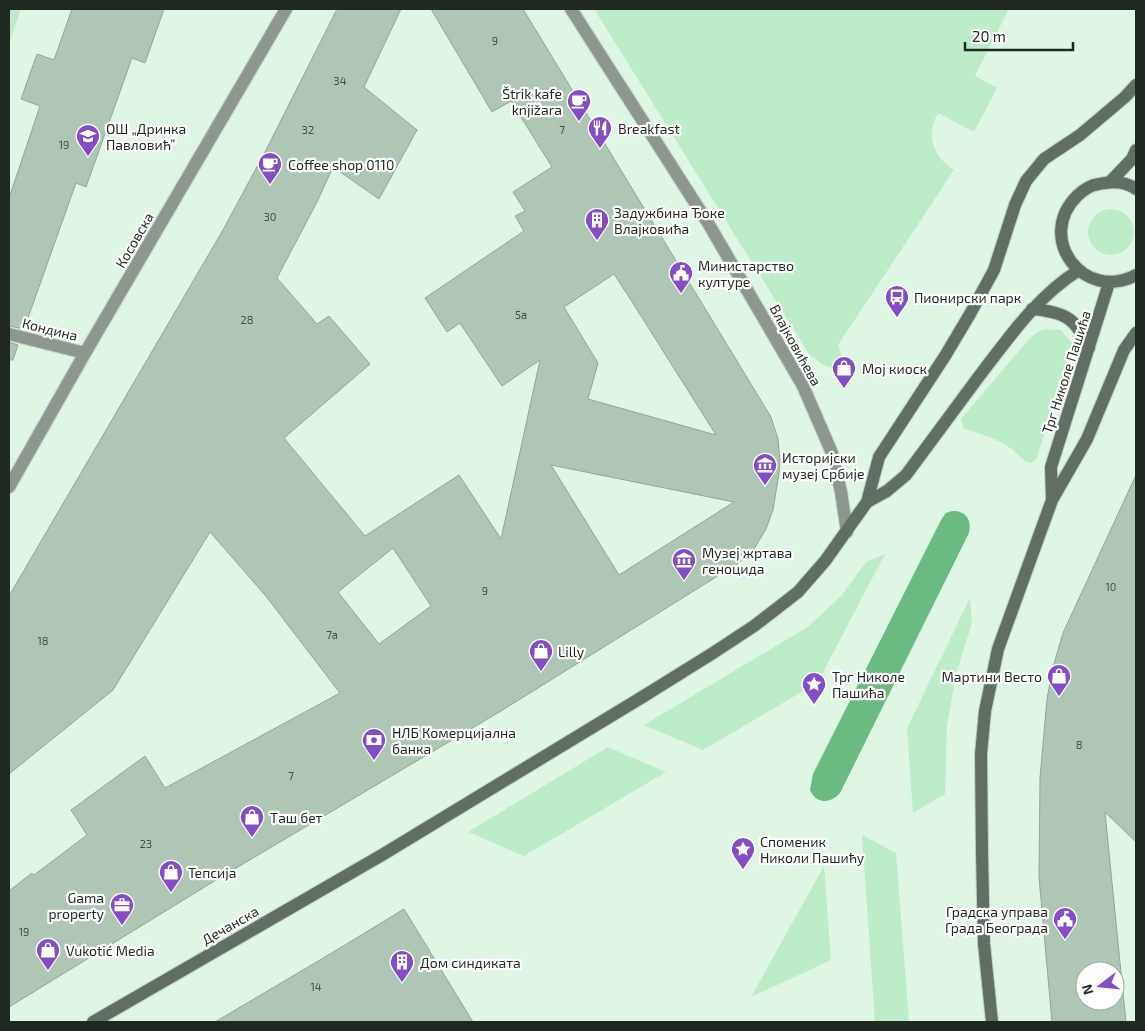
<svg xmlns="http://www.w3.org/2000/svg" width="1145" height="1031" font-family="'Exo 2',sans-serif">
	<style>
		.green { fill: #bdedc8 }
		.water { fill: #6aba81 }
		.building { fill: #afc6b4; stroke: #90a795; fill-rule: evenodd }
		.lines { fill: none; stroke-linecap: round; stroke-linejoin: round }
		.minor-casing { stroke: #bcd1c0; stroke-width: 14 }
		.secondary-casing { stroke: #bcd1c0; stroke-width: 14 }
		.minor { stroke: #8d978f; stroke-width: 12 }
		.secondary { stroke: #606e63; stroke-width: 12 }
		.labels { text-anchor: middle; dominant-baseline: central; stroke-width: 4.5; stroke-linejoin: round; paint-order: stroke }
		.number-label { font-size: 11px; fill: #435046 }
		.poi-label { font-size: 14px; fill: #1f2821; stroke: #fff; text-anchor: start }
		.street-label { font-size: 14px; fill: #1f2821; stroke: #fff }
	</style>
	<rect width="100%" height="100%" fill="#def6e3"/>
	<path class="green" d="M9 9H21L9 44Z
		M594 9H1009L975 76 997 88 974 132 938 113C925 136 933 156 954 170L838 345 848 373 823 365 809 354Z
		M1088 232a23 23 0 1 1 46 0a23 23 0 1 1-46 0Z
		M1044 329 1061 330 1072 343 1069 363 1036 459 1031 463C1023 462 1018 454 1012 449 997 439 981 433 964 429L961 419 1030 338 1036 333Z
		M885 554 822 674 815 684 703 750 644 725 809 626 841 596 866 562Z
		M970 598 972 623 956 674 947 726 945 794 913 813 907 728Z
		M608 747 666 772 524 856 468 832Z
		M862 835 896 853 909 1022H875Z
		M824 866 831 960 751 997Z"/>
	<path class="water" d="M952 511C967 510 973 522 968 535L840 793C830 804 816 804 810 790L813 774 941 520 946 513Z"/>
	<path class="building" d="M72 9H164L145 63 132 58 86 187 76 183 24 329 9 326V198L40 106 21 99 37 54 54 60Z
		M337 9H401L364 87 417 130 379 199 333 167 317 202 277 278 317 324 329 316 370 364 284 438 365 536 459 475 501 539 540 360 502 386 460 323 447 332 425 298 524 231 515 216 525 211 513 192 552 167 511 101 492 112 431 9H523L771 417 778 439 780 461 779 473 773 510 766 529 754 549 737 564 501 711 221 877 9 1007V891L32 873 34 875 87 835 71 810 145 756 165 788 340 693 265 595 210 532 113 690 9 774V596L223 230 266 150ZM614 274 629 297 716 435 588 399 598 363 564 307ZM551 465 734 502 619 575ZM393 548 431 606 379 644 338 592Z
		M9 342 18 345 13 360H9Z
		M1136 475V842L1105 812 1126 1022H1052L1039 877 1040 778 1047 699 1053 667 1063 633ZM1085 971H1115V1001H1085Z
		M404 909 473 1022H215L335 951Z"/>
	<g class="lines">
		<g class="minor-casing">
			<path id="minor" d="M571 9 708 223 803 386 832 453 841 492 847 532
				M9 334 85 353
				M9 487 85 353 286 9"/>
		</g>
		<g class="secondary-casing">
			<path id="secondary" d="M1110 182 1132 159 1136 150
				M1136 189C1125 181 1112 181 1099 184 1091 185 1083 190 1077 196 1035 238 1084 303 1136 275
				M1032 309C1065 312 1076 318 1089 348
				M1052 500 1051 467 1109 283
				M867 502 887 491 906 475C930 443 953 411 977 379 1007 340 1036 297 1079 270
				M93 1022 382 855 644 696 713 653 754 626 798 592 825 561 867 502 879 457 945 356 970 314 994 270 1015 205 1026 181 1044 159 1080 135 1125 97 1136 85
				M992 1022 984 944 982 854 981 754 985 711 998 649 1052 500 1087 439 1124 350 1136 333"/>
		</g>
		<use href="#minor" class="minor"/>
		<use href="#secondary" class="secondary"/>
	</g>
	<defs>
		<g id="cafe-pin" transform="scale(1.25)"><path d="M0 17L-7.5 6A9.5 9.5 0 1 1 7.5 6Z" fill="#844dc5" stroke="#fff"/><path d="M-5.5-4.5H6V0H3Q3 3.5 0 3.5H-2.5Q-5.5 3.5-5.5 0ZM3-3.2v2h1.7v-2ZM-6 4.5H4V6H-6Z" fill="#fff"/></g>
		<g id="restaurant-pin" transform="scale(1.25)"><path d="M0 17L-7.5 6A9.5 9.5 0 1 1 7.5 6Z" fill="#844dc5" stroke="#fff"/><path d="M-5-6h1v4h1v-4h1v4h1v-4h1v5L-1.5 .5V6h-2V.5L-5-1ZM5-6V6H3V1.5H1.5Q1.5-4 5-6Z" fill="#fff"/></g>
		<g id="school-pin" transform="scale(1.25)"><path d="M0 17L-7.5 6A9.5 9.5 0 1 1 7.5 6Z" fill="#844dc5" stroke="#fff"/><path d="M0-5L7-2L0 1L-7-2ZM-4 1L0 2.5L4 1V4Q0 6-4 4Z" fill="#fff"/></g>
		<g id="building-pin" transform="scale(1.25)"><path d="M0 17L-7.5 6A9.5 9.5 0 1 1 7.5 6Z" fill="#844dc5" stroke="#fff"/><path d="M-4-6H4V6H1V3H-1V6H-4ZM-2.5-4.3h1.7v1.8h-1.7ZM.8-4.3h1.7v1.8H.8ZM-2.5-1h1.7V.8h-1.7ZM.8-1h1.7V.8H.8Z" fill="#fff"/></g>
		<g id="civic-pin" transform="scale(1.25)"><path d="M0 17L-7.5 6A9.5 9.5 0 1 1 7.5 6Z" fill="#844dc5" stroke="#fff"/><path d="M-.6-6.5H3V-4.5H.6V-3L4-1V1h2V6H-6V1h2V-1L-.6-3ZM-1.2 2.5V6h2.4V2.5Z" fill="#fff"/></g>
		<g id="bus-pin" transform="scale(1.25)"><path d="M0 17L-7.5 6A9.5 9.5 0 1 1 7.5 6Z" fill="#844dc5" stroke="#fff"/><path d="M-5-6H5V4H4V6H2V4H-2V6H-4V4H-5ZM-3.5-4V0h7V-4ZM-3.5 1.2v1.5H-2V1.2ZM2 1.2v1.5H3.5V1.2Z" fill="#fff"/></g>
		<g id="shop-pin" transform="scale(1.25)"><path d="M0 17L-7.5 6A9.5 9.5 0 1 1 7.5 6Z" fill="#844dc5" stroke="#fff"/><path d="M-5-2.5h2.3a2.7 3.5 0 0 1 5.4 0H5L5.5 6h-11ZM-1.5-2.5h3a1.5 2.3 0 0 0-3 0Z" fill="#fff"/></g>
		<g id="museum-pin" transform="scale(1.25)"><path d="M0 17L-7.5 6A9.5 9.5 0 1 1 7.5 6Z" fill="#844dc5" stroke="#fff"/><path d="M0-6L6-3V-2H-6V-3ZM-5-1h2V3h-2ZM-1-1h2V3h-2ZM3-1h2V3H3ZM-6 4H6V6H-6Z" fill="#fff"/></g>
		<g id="sight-pin" transform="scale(1.25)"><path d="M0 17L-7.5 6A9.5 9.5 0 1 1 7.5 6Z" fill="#844dc5" stroke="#fff"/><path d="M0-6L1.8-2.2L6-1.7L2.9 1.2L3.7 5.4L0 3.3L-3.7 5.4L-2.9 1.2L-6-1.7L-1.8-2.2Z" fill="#fff"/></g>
		<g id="bank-pin" transform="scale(1.25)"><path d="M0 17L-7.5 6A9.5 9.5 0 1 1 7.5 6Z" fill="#844dc5" stroke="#fff"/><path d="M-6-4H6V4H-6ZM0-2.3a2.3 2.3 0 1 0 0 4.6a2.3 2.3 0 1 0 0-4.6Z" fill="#fff"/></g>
		<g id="office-pin" transform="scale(1.25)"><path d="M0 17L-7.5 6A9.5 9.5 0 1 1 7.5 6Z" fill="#844dc5" stroke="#fff"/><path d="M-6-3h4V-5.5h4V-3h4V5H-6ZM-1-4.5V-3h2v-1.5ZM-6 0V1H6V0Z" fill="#fff"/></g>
	</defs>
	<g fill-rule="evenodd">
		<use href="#cafe-pin" x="579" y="101"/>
		<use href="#restaurant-pin" x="600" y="128"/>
		<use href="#school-pin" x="88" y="136"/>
		<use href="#cafe-pin" x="270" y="164"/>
		<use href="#building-pin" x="597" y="220"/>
		<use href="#civic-pin" x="681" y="273"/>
		<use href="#bus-pin" x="897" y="297"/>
		<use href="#shop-pin" x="844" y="368"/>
		<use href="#museum-pin" x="765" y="465"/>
		<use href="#museum-pin" x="684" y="560"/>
		<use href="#shop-pin" x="541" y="651"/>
		<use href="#shop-pin" x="1059" y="676"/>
		<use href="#sight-pin" x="814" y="684"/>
		<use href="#bank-pin" x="374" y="740"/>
		<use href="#shop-pin" x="252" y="817"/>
		<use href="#sight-pin" x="743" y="849"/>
		<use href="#shop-pin" x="171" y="872"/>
		<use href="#office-pin" x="122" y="905"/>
		<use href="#civic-pin" x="1065" y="919"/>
		<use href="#shop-pin" x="48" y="950"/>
		<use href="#building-pin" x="402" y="962"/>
	</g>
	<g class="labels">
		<g class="number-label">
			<text x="495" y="40">9</text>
			<text x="340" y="80">34</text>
			<text x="308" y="129">32</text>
			<text x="562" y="129">7</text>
			<text x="64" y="144">19</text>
			<text x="270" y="216">30</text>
			<text x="521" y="314">5a</text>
			<text x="247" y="319">28</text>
			<text x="1111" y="586">10</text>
			<text x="485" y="590">9</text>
			<text x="332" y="634">7a</text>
			<text x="43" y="640">18</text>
			<text x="1079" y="744">8</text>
			<text x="291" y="775">7</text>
			<text x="146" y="843">23</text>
			<text x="24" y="931">19</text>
			<text x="316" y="986">14</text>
		</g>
		<g class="poi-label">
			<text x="562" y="93" text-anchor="end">Štrik kafe<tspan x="562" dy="16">knjižara</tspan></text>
			<text x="106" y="128">ОШ „Дринка<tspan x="106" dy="16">Павловић”</tspan></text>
			<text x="618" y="128">Breakfast</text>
			<text x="288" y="164">Coffee shop 0110</text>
			<text x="614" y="212">Задужбина Ђоке<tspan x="614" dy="16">Влајковића</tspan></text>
			<text x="698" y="265">Министарство<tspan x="698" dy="16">културе</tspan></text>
			<text x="914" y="297">Пионирски парк</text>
			<text x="862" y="368">Мој киоск</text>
			<text x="782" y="457">Историјски<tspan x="782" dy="16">музеј Србије</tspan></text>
			<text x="702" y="552">Музеј жртава<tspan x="702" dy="16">геноцида</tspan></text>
			<text x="558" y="651">Lilly</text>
			<text x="832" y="676">Трг Николе<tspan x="832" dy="16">Пашића</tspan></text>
			<text x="1042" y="676" text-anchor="end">Мартини Весто</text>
			<text x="392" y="732">НЛБ Комерцијална<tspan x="392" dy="16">банка</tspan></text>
			<text x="270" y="817">Таш бет</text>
			<text x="760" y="841">Споменик<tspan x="760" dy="16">Николи Пашићу</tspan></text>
			<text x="188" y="872">Тепсија</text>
			<text x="104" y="897" text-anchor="end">Gama<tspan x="104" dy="16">property</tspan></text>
			<text x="1048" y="911" text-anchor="end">Градска управа<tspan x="1048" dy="16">Града Београда</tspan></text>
			<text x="66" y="950">Vukotić Media</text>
			<text x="420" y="962">Дом синдиката</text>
		</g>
		<g class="street-label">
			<text transform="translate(134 240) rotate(-60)">Косовска</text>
			<text transform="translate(50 329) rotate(14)">Кондина</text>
			<text transform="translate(796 345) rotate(61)">Влајковићева</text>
			<text transform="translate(1066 372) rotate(-72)">Трг Николе Пашића</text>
			<text transform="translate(230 925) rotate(-30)">Дечанска</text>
		</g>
	</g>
	<rect width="1145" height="1031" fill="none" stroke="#1f2821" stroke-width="20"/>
	<g transform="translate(1100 986) rotate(254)"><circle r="24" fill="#ffffff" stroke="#a5a9a6"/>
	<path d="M0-4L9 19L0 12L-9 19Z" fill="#844dc5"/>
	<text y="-8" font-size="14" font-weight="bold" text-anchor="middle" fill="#1f2821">N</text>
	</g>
	<path d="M965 42v8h108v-8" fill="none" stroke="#1f2821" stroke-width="2.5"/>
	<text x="972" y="42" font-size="15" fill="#1f2821" stroke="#ffffff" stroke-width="4" paint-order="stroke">20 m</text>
</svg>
